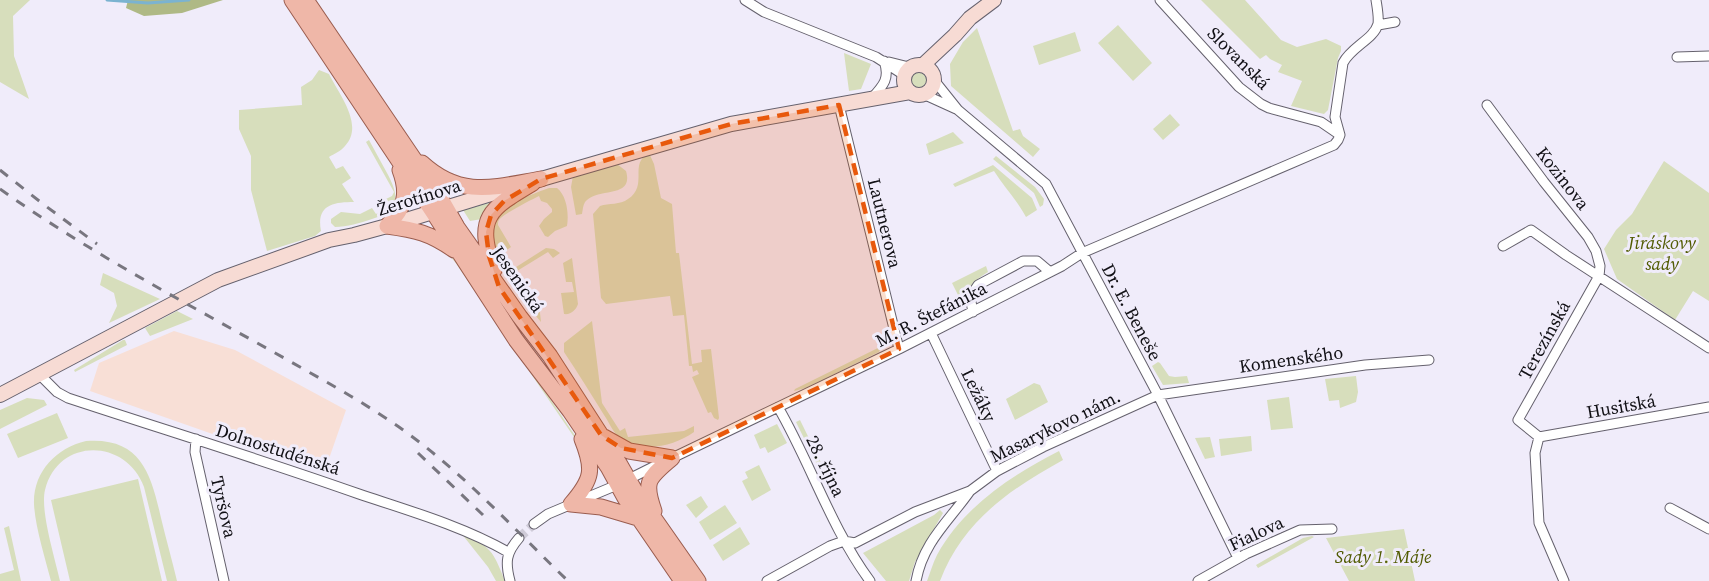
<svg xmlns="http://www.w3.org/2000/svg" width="1709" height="581" font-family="'Source Serif 4',serif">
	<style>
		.commercial { fill: #f8dfd6 }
		.green { fill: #d7debc }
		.forest { fill: #afb985 }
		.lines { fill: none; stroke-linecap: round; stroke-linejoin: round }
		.stream { stroke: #7bb3d0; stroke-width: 3 }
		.street-tunnel { stroke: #cfcbd8; stroke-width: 9; stroke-dasharray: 9 4.5; stroke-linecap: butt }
		.street-casing { stroke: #65616d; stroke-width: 11 }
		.secondary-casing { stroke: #65616d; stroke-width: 16 }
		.primary-casing { stroke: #9a5d4f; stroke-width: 17 }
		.street { stroke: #fff; stroke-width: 9 }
		.secondary { stroke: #f7dbd4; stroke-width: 14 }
		.primary { stroke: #efb7a8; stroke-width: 15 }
		.rail { stroke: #78767f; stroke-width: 3; stroke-dasharray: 10 10; stroke-linecap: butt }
		.marked { fill: #e8590c; fill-opacity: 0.2; stroke: #e8590c; stroke-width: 4.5; stroke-dasharray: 12 8; stroke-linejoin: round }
		.labels { text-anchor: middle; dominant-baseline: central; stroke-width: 6; stroke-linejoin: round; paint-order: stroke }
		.street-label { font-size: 18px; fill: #111015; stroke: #f0ecfa }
		.park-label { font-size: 18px; font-style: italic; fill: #515b02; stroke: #f0ecfa }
	</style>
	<rect width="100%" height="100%" fill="#f0ecfa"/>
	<path class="commercial" d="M174 331 235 350 346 410 324 473 90 391 99 363Z"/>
	<path class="green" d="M0 0H30L13 16 14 56 29 99 0 82Z
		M1201 0H1245L1281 40 1297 47 1326 39 1341 46V51L1338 58 1328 110 1324 114 1291 106 1302 81 1278 72 1282 65 1270 59 1266 55 1260 59Z
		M1118 25 1152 63 1133 81 1098 43Z
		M977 28 1013 131 1020 129 1023 136 1040 149 1033 157 951 86 950 64 963 42Z
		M1075 32 1081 51 1039 65 1033 46Z
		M844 53 871 64 861 89 849 91Z
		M319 70 329 74C338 93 365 125 345 146 341 151 334 154 329 157L336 169 343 166 351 178 342 184 354 202C333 202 316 205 321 231L315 236 267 251 251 190V156L239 129V110L302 105 301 87 312 80Z
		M909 79a9 9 0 1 1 18 0a9 9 0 1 1-18 0Z
		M1170 114 1180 125 1163 140 1153 129Z
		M953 132 964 143 929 155 926 144Z
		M369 140C375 151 381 162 387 173 400 197 400 210 372 219 360 223 347 227 335 227L331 223V219L341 212 360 214 372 208 376 214 387 207 384 200 392 196 394 192 366 142Z
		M649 153 654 164 661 198 672 204 676 253H679L692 364 702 362 701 350 711 349 719 418 718 420 714 418 711 412 708 413 692 377 699 374 697 370 693 372 692 366H689L684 315 673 316 670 296 606 304 601 298 593 214 600 206C609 203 620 205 628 199 649 185 628 164 649 153Z
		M996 156 1035 187 1044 199 1043 205 1040 207 1034 193 993 159Z
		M1664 161 1709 193V301L1693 291 1675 320 1617 279 1604 249 1616 230 1632 214Z
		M609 162 617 164 626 171C634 198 600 188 587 200 583 203 583 209 582 214L576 215 571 187 573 176Z
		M993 165 1032 198 1037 210 1026 217C1017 200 1004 187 994 171L955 187 953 184Z
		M549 188H557C567 196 569 214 567 226L555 231 548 237 545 236 539 226 544 219 552 212V209L547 203 541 201 539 196C531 200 503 214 499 220 498 221 498 223 498 225L511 247 504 252 513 269 546 248 554 249 560 253 553 258 548 252 517 271 539 304 541 322C525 304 500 267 494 244 491 235 493 224 498 217 508 202 533 194 549 188Z
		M497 201 482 219 470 221 463 210Z
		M440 245 459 265 576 437V440L455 262Z
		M572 258 578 304C576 310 571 315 564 314L561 293 574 292 572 282H566L563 263Z
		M986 266 988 272C977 279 970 284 967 298L961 301 952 283Z
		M103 273 160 299 109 323 117 306 114 293 100 285Z
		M177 311 193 319 150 336 145 328Z
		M592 321 602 403 620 431 625 428 628 437 684 431 694 426V432C673 447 642 453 620 438 613 433 609 422 604 415 591 394 578 373 564 352V343Z
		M123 340H125L127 345 75 372 74 370Z
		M882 346 879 352 806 388 794 391 795 389Z
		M1158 362 1160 363 1169 376 1175 377 1187 376 1189 383 1163 385 1152 366Z
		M1356 376 1358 392 1356 402 1340 408 1339 400 1329 401 1325 379Z
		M1034 383 1040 385 1048 402 1015 420 1006 399Z
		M1289 397 1293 428 1271 430 1267 400Z
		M27 398 44 400 47 405 0 429V410Z
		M57 413 68 438 18 458 7 434Z
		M800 420 830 481 826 483 796 422Z
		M777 424 787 443 768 453 765 447 760 449 754 435Z
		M1251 436 1252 451 1221 456 1219 439Z
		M1210 437 1215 457 1205 459 1195 438Z
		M86 441C141 437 151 474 161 518 166 539 172 560 177 581H167L144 487C126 438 58 437 45 490 40 511 55 558 60 581H51C45 558 35 526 34 504 33 472 56 448 86 441Z
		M1059 451 1063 460C1009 490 963 521 940 581H927C930 573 933 563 937 555 964 506 1011 476 1059 451Z
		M759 465 771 490 752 501 742 481 748 478 745 472Z
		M138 479 162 581H70L51 500Z
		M701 496 708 507 696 518 686 505Z
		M725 505 737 523 710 540 699 522Z
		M940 510 943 513 915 562 909 581H886L863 553 934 515Z
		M9 526 21 581H0V574L14 570 4 528Z
		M740 527 750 544 723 561 713 545Z
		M1404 529 1415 581H1349L1326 538Z
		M461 533C492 548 492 549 505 581H496L488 567Z
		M1312 536 1314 537 1258 568 1256 565 1303 538Z"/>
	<path class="forest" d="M128 0H223L182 13 144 16 126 8Z"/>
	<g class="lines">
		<path class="stream" d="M107 0 148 3 189 0"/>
		<path class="street-tunnel" d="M519 538 534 524"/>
		<g class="street-casing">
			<path id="street" d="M745 0 764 12 876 57 904 75
				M1160 0 1239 87 1261 104 1269 108 1321 122 1340 135
				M1378 25 1395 22
				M1677 57 1709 56
				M889 62 909 67
				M934 80 958 110 1046 184 1158 395 1238 558
				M923 94 956 109
				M872 98C884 85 890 78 884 61
				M839 105 899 349
				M1487 105 1544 182 1588 237 1596 251 1600 266 1599 276 1518 420 1539 437
				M1340 135 1335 117 1343 63C1351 47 1374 39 1378 24 1379 16 1377 7 1376 0
				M1503 246 1531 230 1566 255 1709 348
				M973 312 971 302 972 294 978 285 1023 261H1037L1050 272
				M931 333 997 471
				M40 375 57 392 68 398C165 430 263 460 359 494 410 511 462 526 508 552
				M778 407C811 464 831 528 870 581
				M1539 437 1709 407
				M1539 437 1535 453 1539 523 1564 581
				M196 439 195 452 224 581
				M670 459 899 349 1062 266 1082 253 1334 145 1338 140 1340 135
				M1670 508 1709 529
				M534 524 548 514 617 485 657 465
				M844 541 855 543 915 512 970 491 997 471 1043 447 1158 395 1365 365 1429 360
				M510 581C505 562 506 553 519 538
				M767 581 830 546 844 541
				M916 581C923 542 949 521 970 491
				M1198 581 1246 554 1300 530 1332 529"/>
		</g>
		<g class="secondary-casing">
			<path id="secondary" d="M904 80a15 15 0 1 1 30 0a15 15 0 1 1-30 0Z
				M923 65 955 35 970 18 994 0
				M531 182 731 124 910 92
				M0 395 218 280 329 240 354 235 387 226 507 189"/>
		</g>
		<g class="primary-casing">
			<path id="primary" d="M292 0 433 212 516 340 570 411 608 467 625 498 682 581
				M306 0 441 199 457 227 520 317 550 356 619 463 635 491 698 581
				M422 163C461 199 495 187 541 179
				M387 226C416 230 430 233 454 250
				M387 226C405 208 409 194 400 170
				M494 270C475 217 489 209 533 183
				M604 437 629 451 672 458
				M571 504C593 479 594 469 582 439
				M571 504 601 507 638 518
				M654 511C643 480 649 478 672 458"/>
		</g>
		<use href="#street" class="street"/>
		<use href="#secondary" class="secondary"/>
		<use href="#primary" class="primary"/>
		<path class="rail" d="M0 170 43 204 97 244
			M0 189C90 253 188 304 284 358 321 379 358 399 393 423 458 467 512 527 568 581
			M418 453 483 515"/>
	</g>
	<path class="marked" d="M839 105 899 349 672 458 621 448 601 435 499 287 489 256 486 232 491 215 504 201 541 179 731 124Z"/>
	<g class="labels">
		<g class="street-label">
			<text transform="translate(1239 58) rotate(45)">Slovanská</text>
			<text transform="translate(1563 178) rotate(52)">Kozinova</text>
			<text transform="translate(419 197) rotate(-17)">Žerotínova</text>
			<text transform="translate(885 223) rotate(76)">Lautnerova</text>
			<text transform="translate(518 279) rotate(55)">Jesenická</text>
			<text transform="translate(1132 312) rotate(62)">Dr. E. Beneše</text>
			<text transform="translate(931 314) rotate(-27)">M. R. Štefánika</text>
			<text transform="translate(1544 340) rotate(-61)">Terezínská</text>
			<text transform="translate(1291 359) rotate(-8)">Komenského</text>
			<text transform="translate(979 395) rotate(64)">Ležáky</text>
			<text transform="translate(1621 406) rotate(-10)">Husitská</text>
			<text transform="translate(1055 426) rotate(-26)">Masarykovo nám.</text>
			<text transform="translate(278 449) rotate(18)">Dolnostudénská</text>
			<text transform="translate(826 466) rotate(64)">28. října</text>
			<text transform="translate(224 507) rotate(77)">Tyršova</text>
			<text transform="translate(1256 533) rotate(-25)">Fialova</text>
		</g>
		<g class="park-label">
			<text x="1662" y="242">Jiráskovy<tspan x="1662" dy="21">sady</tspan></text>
			<text x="1383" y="556">Sady 1. Máje</text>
		</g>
	</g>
</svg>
